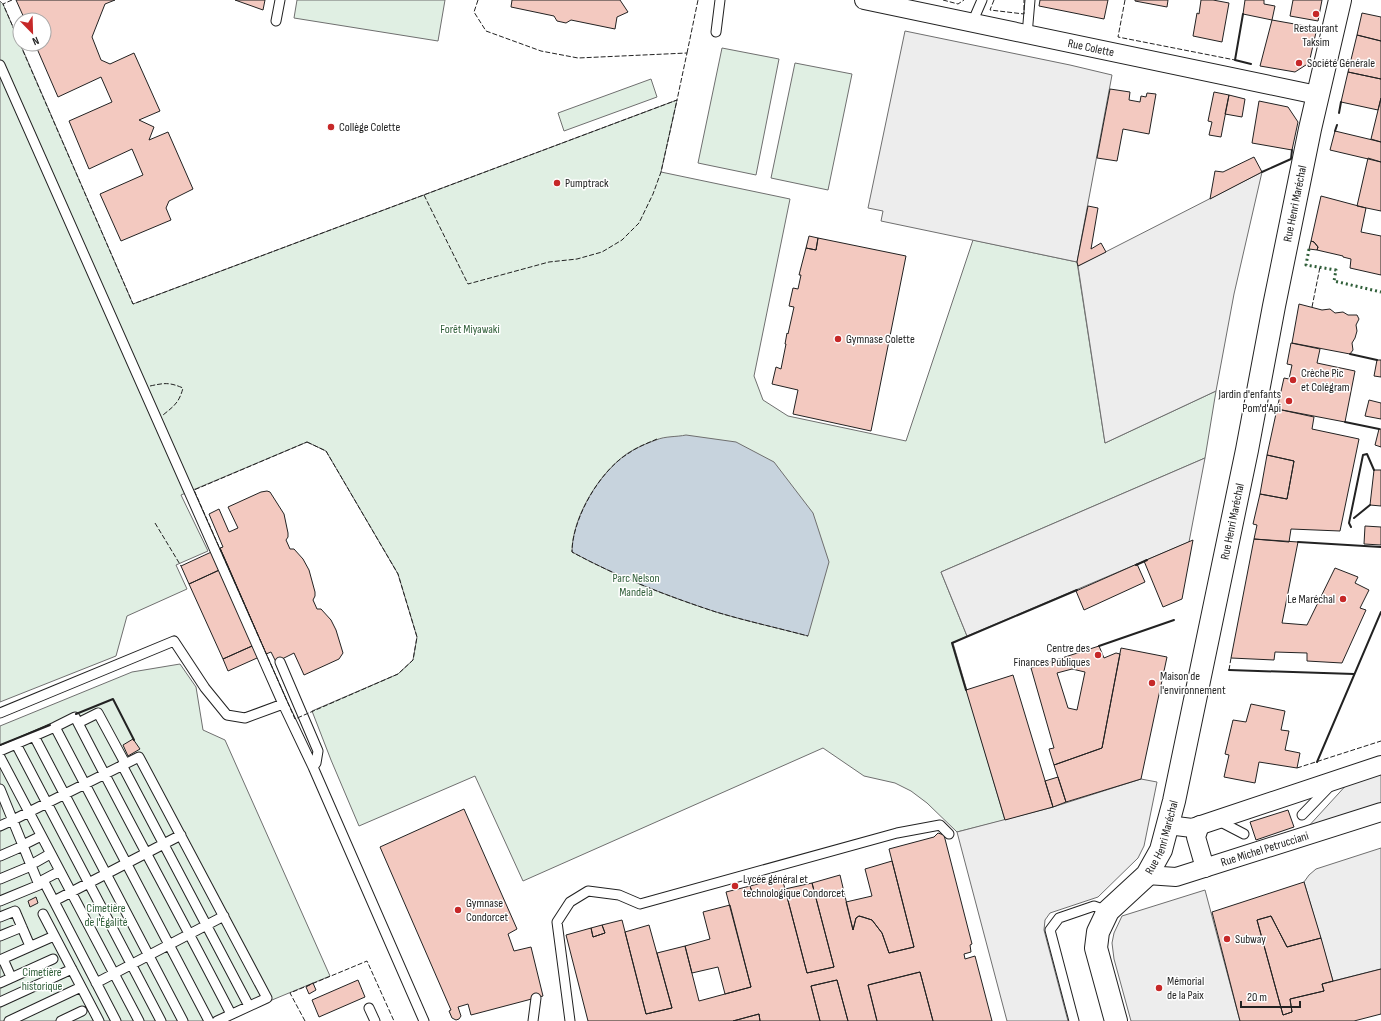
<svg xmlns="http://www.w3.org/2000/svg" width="1381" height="1021" font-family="'Sofia Sans Condensed',sans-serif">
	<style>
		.green { fill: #e0efe3; stroke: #6f6f6f }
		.parking { fill: #ededed; stroke: #6f6f6f }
		.water { fill: #c7d3dd; stroke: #6f6f6f }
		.building { fill: #f3c9c0; stroke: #222; fill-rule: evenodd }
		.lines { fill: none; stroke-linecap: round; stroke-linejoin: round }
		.lane-casing { stroke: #222; stroke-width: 11 }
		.street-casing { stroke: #222; stroke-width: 20 }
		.secondary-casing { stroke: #222; stroke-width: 24 }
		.lane { stroke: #fff; stroke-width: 9 }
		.street { stroke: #fff; stroke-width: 18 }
		.secondary { stroke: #fff; stroke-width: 22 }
		.hedge { stroke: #2f5e38; stroke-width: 3; stroke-dasharray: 2 3; stroke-linecap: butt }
		.fence { stroke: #222; stroke-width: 1; stroke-dasharray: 5 2; stroke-linecap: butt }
		.wall { stroke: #222; stroke-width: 2 }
		.poi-dot { fill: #c62828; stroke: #fff; stroke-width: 1.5 }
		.labels { text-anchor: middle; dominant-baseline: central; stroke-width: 3; stroke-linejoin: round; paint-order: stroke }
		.poi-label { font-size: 12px; fill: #222; stroke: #fff; text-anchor: start }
		.street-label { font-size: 12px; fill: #222; stroke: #fff }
		.park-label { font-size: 12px; fill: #2f5e38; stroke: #fff }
	</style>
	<rect width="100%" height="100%" fill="#fff"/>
	<path class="green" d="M297 0H445L438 41 294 18Z
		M0 1 3 4 133 304 677 100 661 172 790 199 754 376 763 400 788 416 906 441 973 240 1077 262 1105 443 1216 391 1205 458 941 572 967 636 953 643 1005 820 957 832 927 803 911 791 895 783 864 776 823 748 523 881 475 776 359 826 331 760 312 711 398 674 413 660 417 637 398 574 326 451 307 442 181 495 208 551 176 565 187 589 127 616 116 656 0 702Z
		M722 48 779 59 756 175 698 163Z
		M795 63 852 74 828 190 771 178Z
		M651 79 657 97 564 131 558 113Z
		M180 664 196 687 203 730 225 740 330 976 272 1000 226 1021H0V726L132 672Z"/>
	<path class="parking" d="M905 31 1070 65 1112 75 1077 262 881 221 883 211 868 208Z
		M1262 172 1234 294 1216 391 1105 443 1078 266Z
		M1205 458 1189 542 967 636 941 572Z
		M1381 771V805L1306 829 1350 781Z
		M1141 779 1157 782 1144 846 1138 858 1098 897 1050 913 1045 920 1044 930 1068 1021H1007L957 832 1053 807Z
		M1381 848V969L1333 981 1304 882 1309 875 1316 869Z
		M1205 890 1240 1021H1131L1114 959 1112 943 1114 933 1122 916Z"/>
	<path class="water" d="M686 435 736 442 774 462 813 513 829 562 808 636C778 628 746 621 716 612 667 596 618 577 572 552 572 517 599 473 628 453 636 448 647 443 656 440 665 436 677 437 686 435Z"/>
	<path class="building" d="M16 0H115L105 4 92 37 101 60 110 64 134 53 160 111 139 120 154 127 149 140 168 132 193 189 169 201 166 208 171 220 121 241 100 194 143 175 132 149 89 169 69 121 112 102 101 77 58 97 35 44H44V20H25Z
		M235 0H265L263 10Z
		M512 0H620L628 12 617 17 615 29 571 20 566 23 557 21 554 16 511 7Z
		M1040 0H1108L1104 19 1039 6Z
		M1135 0H1168L1167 7 1135 1Z
		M1201 0H1213L1229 3 1222 42 1193 36 1197 13 1199 14Z
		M1245 0H1264V4L1275 6 1272 20 1243 14Z
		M1293 0H1322L1318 21 1290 16Z
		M1362 13 1381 17V41L1357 35Z
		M1272 20 1317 28 1309 63 1295 72 1260 66Z
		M1357 35 1381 41V79L1348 72Z
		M1348 72 1381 79V98L1378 110 1341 102Z
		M1110 89 1130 92 1129 100 1140 102 1141 96 1146 97 1147 93 1156 94 1149 134 1123 129 1117 161 1097 158Z
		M1214 92 1229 95 1221 137 1209 135 1212 122 1208 121Z
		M1229 95 1245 99 1242 117 1225 114Z
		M1381 98V142L1371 139Z
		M1259 101 1288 107 1298 122 1292 150 1252 143Z
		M1335 131 1381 142V162L1330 150Z
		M1254 157 1262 172 1210 199 1215 171 1223 172Z
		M1368 158 1381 162V211L1357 206Z
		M1321 196 1366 208 1361 232 1381 236V275L1350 268 1351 259 1343 257V256L1317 250 1318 247 1314 242 1311 241Z
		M1088 206 1098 208 1091 249 1101 243 1106 252 1078 266 1077 262Z
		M809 236 818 238 816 250 806 248Z
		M818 238 906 256 871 431 793 414 798 390 772 384 776 367 781 369 786 344H785L787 333 788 334 794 307 789 306 793 288 798 289 801 275H799L806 248 816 250Z
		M1311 241 1314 242 1318 247 1317 250 1309 249Z
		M1299 304 1322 310 1330 309 1335 313 1343 312 1348 315H1357L1359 319 1356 325 1357 331 1355 338 1352 343 1353 350 1350 354 1292 343Z
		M1291 343 1320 349 1317 363 1355 371 1345 422 1277 409 1284 378 1289 379 1292 365 1287 364Z
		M1377 360H1381V377L1374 376Z
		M1369 400 1381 403V419L1365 416Z
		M1277 409 1314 417 1312 429 1359 439 1340 531 1291 529 1289 542 1254 539 1257 525 1253 524 1260 494 1287 499 1294 461 1267 455Z
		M1379 429H1381V447L1375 445Z
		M1267 455 1294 461 1287 499 1260 494Z
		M1374 470H1381V506L1370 505Z
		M267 491 270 492 284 514 288 533V537L286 540 290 549H294L303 559 309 570 315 592V596L313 600 317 609H321L331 620 336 630 343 653 339 659 304 675 294 653 276 662 271 652 266 654 220 548 223 547 209 514 219 509 229 532 238 528 228 507 261 492Z
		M1365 526 1381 527V545L1364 544Z
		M1254 539 1298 542 1282 623 1307 625 1335 568 1358 577 1355 583 1369 590 1360 608 1366 610 1342 663 1307 661V653L1275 652 1274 660 1231 658Z
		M1193 540 1182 599 1163 607 1144 561Z
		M220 548 228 566 189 584 181 566Z
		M1137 564 1145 582 1084 610 1076 591Z
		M228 566 261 642 223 659 189 584Z
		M261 642 266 654 228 671 223 659Z
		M1099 646 1104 658 1116 653 1120 654 1102 748 1054 765 1049 749 1054 748 1031 668ZM1072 669 1085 672 1077 710 1068 708 1057 673Z
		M1121 648 1167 657 1141 779 1066 802 1054 765 1102 748Z
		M1013 675 1053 807 1005 820 966 690Z
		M1251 704 1285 711 1281 730 1289 731 1285 750 1300 753 1297 768 1259 762 1255 783 1224 777 1229 755 1225 754 1233 720 1246 722Z
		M133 739 140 749 128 756 123 745Z
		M1058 777 1066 802 1053 807 1045 781Z
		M464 809 517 929 508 934 514 951 531 947 543 996 471 1015 468 1004 458 1007 461 1016 459 1019 456 1020 452 1018 449 1011 451 1010 380 847Z
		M1288 810 1294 827 1256 840 1250 822Z
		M938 833 944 835 972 944 970 945 971 952 964 954 965 959 975 956 992 1021H933L920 972 868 985 877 1021H848L837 980 811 986 820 1021H760L759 1014 733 1021H588L566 935 591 928 593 937 605 933 602 925 622 920 646 1014 672 1008 657 953 685 946 699 1001 751 987 726 892 750 886 752 892 757 891 758 896 785 889 807 973 834 967 812 883 840 875 853 930 856 918 859 916 863 917 872 920 882 933 889 953 914 947 889 849 934 837Z
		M892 861 914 947 889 953 882 933 872 920 859 916 856 918 853 930 846 902 872 896 865 869Z
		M782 878 785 889 758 896 757 891 752 892 750 886Z
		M1304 882 1321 938 1287 947 1271 916 1257 920 1283 1015 1292 1012 1290 999 1324 991 1322 984 1381 969V1014L1354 1021H1240L1212 912Z
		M812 883 834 967 807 973 785 889Z
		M36 897 38 903 30 907 28 901Z
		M730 905 751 987 725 994 718 967 692 973 685 946 710 939 703 912Z
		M1271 916 1287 947 1321 938 1333 981 1322 984 1324 991 1290 999 1292 1012 1283 1015 1257 920Z
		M602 925 605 933 593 937 591 928Z
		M649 925 672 1008 646 1014 625 932Z
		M920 972 933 1021H877L868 985Z
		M358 980 365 997 319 1017 312 1000Z
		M837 980 848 1021H820L811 986Z
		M313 983 316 990 309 994 306 987Z
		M759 1014 760 1021H733Z"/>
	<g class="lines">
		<g class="lane-casing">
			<path id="lane" d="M276 21 280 0
				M972 23 982 0
				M716 32 720 0
				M1027 35 1030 0
				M0 65 283 704 313 767 424 1021
				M280 662 318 751 316 763 313 767
				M0 713 174 641 205 688 227 715 245 718 283 704
				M78 723 98 713 125 763
				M55 727 209 1021
				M34 736 183 1021
				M16 744 161 1021
				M0 751 55 727 75 717C126 817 180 915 231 1014
				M0 757 139 1021
				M122 765 249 1006
				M0 789 39 885 0 901
				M1302 815 1331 785
				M1217 820 1244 834
				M0 826 13 820 139 757 267 998 217 1021
				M27 843 41 836
				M0 856 23 846
				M36 862 50 854
				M60 871 43 880 116 1021
				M0 879 31 866
				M54 901 181 835
				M43 914 99 1021
				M0 917 15 911 30 946
				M0 936 22 927
				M3 959 11 977
				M0 960 54 936
				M0 983 53 959
				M96 983 224 916
				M0 1002 72 969
				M369 1008 375 1021
				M9 1021 81 987
				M61 1021 82 1011
				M533 1021 536 998
				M570 1021 557 922 570 902 588 891 619 895 640 904 897 833 940 825 949 834
				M1074 1021 1050 930 1059 918 1094 906 1108 911"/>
		</g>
		<g class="street-casing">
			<g id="street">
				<path id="s1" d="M864 0 1317 95"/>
				<path d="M1168 825 1192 828 1381 765"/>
				<path d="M1200 825 1196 837 1205 868"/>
				<path id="s2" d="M1147 875 1176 877 1381 812"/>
			</g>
		</g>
		<g class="secondary-casing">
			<g id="secondary">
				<path id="s3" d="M1116 1021 1096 948 1098 932 1108 911 1147 875 1161 850 1174 801 1247 450 1274 306 1310 129 1340 0"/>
			</g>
		</g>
		<use href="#lane" class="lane"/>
		<use href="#street" class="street"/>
		<use href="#secondary" class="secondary"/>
		<path class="hedge" d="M1309 249 1306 265 1336 270 1334 281 1381 292"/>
		<path class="fence" d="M12 0 3 4 20 43
			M943 0 958 4 964 0
			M994 0 990 10 1024 14V0
			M1125 0 1118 37 1235 60
			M20 44 133 304 677 100 687 53 578 58 541 51 486 31 474 12 478 0
			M687 53 698 0
			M424 195 468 284 549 262 577 259 602 252 622 240 639 223 653 194 661 172 677 100
			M1312 307 1320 267
			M150 386C164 383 169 382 183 388 179 403 174 406 163 415
			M657 439C648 443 637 447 629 453 600 470 572 519 572 552 618 577 667 596 716 612 746 621 778 628 808 636
			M307 442 326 451 398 574 417 637 413 660 398 674 295 719 194 490Z
			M155 523 181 566
			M1229 670 1231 658
			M1297 768 1381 741
			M305 1021 290 993 367 961 394 1021"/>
		<path class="wall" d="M1243 14 1235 60 1251 64
			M1339 113 1341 102
			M1335 131 1337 125
			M1262 172 1291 159 1292 150
			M1350 354 1377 360
			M1345 422 1379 429
			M1354 518 1370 505
			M1351 527 1349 523 1363 455 1367 454 1374 470
			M1298 542 1381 547
			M1136 565 1147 560
			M1099 646 1174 620
			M1229 670 1354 674
			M966 690 952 643 1077 590
			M76 714 113 699 134 740
			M0 745 50 725
			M1317 762 1381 612"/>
	</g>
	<g class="poi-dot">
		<circle cx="1316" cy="14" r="4"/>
		<circle cx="1299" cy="63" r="4"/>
		<circle cx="331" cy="127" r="4"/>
		<circle cx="557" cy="183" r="4"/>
		<circle cx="838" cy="339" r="4"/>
		<circle cx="1293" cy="380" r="4"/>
		<circle cx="1289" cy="401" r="4"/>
		<circle cx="1343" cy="599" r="4"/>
		<circle cx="1098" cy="655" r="4"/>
		<circle cx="1152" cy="683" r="4"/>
		<circle cx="735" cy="886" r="4"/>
		<circle cx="458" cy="910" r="4"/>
		<circle cx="1227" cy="939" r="4"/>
		<circle cx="1159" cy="988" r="4"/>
	</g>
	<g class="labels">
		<g class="poi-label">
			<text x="1316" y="28" text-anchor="middle">Restaurant<tspan x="1316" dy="14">Taksim</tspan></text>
			<text x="1307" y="63">Société Générale</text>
			<text x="339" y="127">Collège Colette</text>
			<text x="565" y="183">Pumptrack</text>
			<text x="846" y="339">Gymnase Colette</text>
			<text x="1301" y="373">Crèche Pic<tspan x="1301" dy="14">et Colégram</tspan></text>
			<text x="1281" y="394" text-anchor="end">Jardin d'enfants<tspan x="1281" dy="14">Pom'd'Api</tspan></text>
			<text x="1335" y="599" text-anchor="end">Le Maréchal</text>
			<text x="1090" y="648" text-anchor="end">Centre des<tspan x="1090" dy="14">Finances Publiques</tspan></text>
			<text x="1160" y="676">Maison de<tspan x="1160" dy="14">l'environnement</tspan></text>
			<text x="743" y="879">Lycée général et<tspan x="743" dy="14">technologique Condorcet</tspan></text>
			<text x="466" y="903">Gymnase<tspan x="466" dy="14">Condorcet</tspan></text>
			<text x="1235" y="939">Subway</text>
			<text x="1167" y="981">Mémorial<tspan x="1167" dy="14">de la Paix</tspan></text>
		</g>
		<g class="street-label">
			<text stroke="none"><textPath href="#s1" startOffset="232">Rue Colette</textPath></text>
			<text stroke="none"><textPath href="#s3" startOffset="857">Rue Henri Maréchal</textPath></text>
			<text stroke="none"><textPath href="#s3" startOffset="533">Rue Henri Maréchal</textPath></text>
			<text stroke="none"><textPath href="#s3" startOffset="209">Rue Henri Maréchal</textPath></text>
			<text stroke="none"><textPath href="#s2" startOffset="122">Rue Michel Petrucciani</textPath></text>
		</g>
		<g class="park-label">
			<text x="470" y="329">Forêt Miyawaki</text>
			<text x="636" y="578">Parc Nelson<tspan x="636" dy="14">Mandela</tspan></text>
			<text x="106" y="908">Cimetière<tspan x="106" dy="14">de l'Égalité</tspan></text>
			<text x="42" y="972">Cimetière<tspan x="42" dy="14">historique</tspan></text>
		</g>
	</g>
	<g transform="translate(32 32) rotate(157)"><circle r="19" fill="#ffffff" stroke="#a7a7a7"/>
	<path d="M0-3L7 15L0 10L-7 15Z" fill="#c62828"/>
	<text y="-6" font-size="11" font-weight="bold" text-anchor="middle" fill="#222222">N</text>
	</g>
	<path d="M1241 1001v6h59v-6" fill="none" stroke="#222222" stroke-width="2"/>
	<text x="1247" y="1001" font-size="12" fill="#222222" stroke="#ffffff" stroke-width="3" paint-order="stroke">20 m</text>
</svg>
